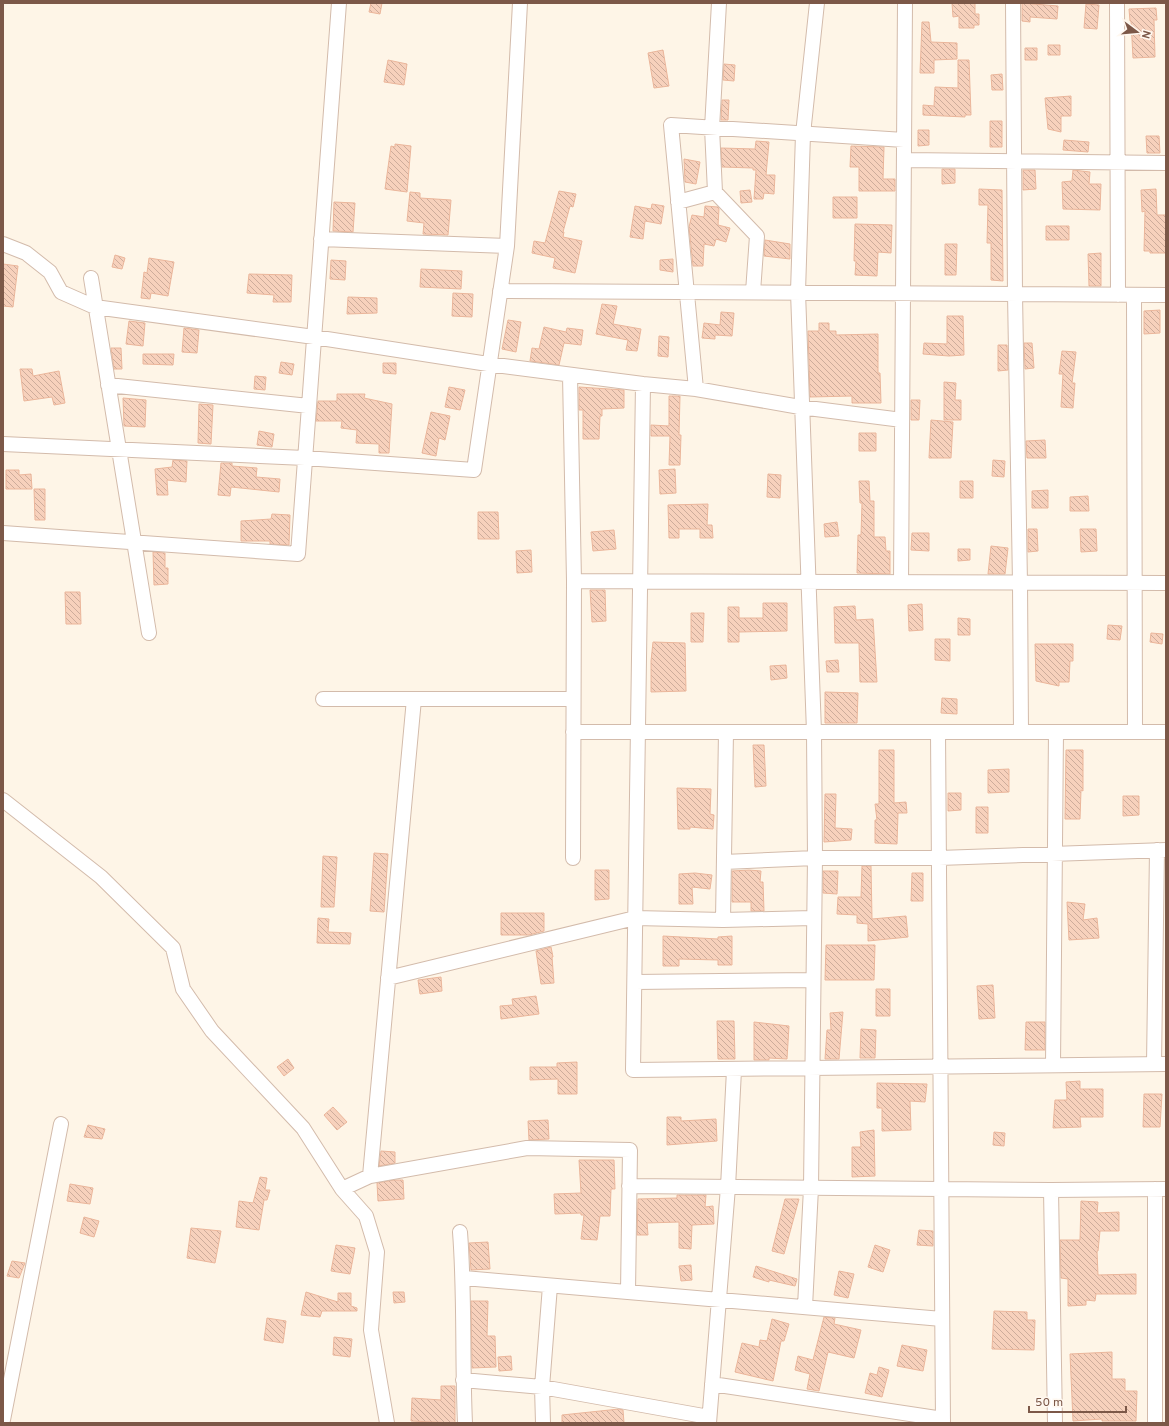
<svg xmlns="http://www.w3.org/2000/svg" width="1169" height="1426" font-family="Overpass,sans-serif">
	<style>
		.building { fill: url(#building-back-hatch); stroke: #ebb69b }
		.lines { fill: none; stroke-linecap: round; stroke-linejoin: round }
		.minor-casing { stroke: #d3bbab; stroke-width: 16 }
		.minor { stroke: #fff; stroke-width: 14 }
	</style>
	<defs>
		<pattern id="building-back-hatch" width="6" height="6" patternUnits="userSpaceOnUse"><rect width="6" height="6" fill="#f7d1bc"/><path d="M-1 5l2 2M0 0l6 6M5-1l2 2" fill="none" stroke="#cdac9b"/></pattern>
	</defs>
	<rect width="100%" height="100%" fill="#fef5e7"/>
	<path class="building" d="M371 3H382L380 14 369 12Z
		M952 3H975V14H979V25H974V28H959V16L953 17Z
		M1022 3 1058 6 1057 19 1030 17V22L1022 21Z
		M1086 4 1099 5 1097 29 1084 28Z
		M1156 8 1157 20H1154L1155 57 1133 58 1131 21H1130L1129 9Z
		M922 22H929L931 42 957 43V59L934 60V73H920Z
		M1048 45H1060V55H1048Z
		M1025 48H1037V60H1025Z
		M663 50 669 86 654 88 648 53Z
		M388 60 407 64 404 85 384 82Z
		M958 60H969L971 115H965V117L923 115V105L934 106 935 87 958 88Z
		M724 64 735 65 734 81 723 80Z
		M1002 74 1003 90H992L991 75Z
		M1071 96V116H1061V132L1048 129 1045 98Z
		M722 100H729L728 120H721Z
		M990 121H1002V147H990Z
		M918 130H929V145L918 146Z
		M1146 136H1159L1160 153H1147Z
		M1064 140 1089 142 1088 152 1063 150Z
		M756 141 769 142 766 175H775L774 194 764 193 763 199H754L756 170H753V168L722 167 721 148 755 149Z
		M395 144 411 146 407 192 385 189 391 146 395 147Z
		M851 146 884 147 883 179H895V191H859V167H850Z
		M684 159 700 162 696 184 685 182Z
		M942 169H955V183L942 184Z
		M1023 170H1035L1036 189 1023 190Z
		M1073 170 1090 172 1089 184H1101L1100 210 1063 209 1062 182 1072 181Z
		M979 189 1002 190 1003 281 991 280V243H987L988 205H979Z
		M1156 189 1157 215H1166V253H1150V251H1144L1145 211 1142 212 1141 190Z
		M750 190 752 202 741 203 740 191Z
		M559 191 576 194 573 207 570 206 563 232H564L563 237 582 241 575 273 553 268 555 258 532 253 534 241 545 243Z
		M410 192 420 193V198L451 200 448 235 423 234 424 223 407 221Z
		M833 197H857V218H833Z
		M334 202 355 203 353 232 333 231Z
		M652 204 664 206 661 224 645 221 643 239 630 237 635 206 651 209Z
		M705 206 718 207 719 209 718 225 730 228 726 242 716 239 714 246 704 244 703 266H693L689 227 692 215 704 217Z
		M855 224 892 225 891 253 878 252 877 276 855 275 856 261H854Z
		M1046 226H1069V240H1046Z
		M765 240 790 244V259L764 256Z
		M945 244H957L956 275H945Z
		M1101 253V286H1089L1088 254Z
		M115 255 125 258 122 269 112 267Z
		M149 258 174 262 168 296 151 293 150 299 141 298 144 272 147 273Z
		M673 259V272L660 270V260Z
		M331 260 346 261 345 280 330 279Z
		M3 264 18 266 13 307 3 306Z
		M421 269 462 271 461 289 420 287Z
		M249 274 292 275 291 302H273L274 295 247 293Z
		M453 293 473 294 472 317 452 316Z
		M348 297 377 298V313L347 314Z
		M602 304 617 306 613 324 641 329 637 351 626 350 628 340 596 334Z
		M1160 310V333L1144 334V311Z
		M721 312 734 313 732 336 715 335V339L702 338 704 323 720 325Z
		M947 316H963L964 355 949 356 923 354 924 343 947 344Z
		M508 320 521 322 516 352 502 349Z
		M129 321 145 323 143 346 126 344Z
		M819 323H829V331H836V335L878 334V373H880L881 403H852V396L810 397 808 331H819Z
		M544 327 566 332 567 328 583 330 581 345 564 343 559 365 530 361 532 348 539 349Z
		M184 328 199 330 197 353 182 352Z
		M659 336 669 337 668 357 658 356Z
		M1024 343H1032L1034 368 1025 369Z
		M998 345H1007L1008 370 998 371Z
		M111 348H121L122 369H114Z
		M1062 351 1076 352 1072 383H1075L1073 408 1061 407 1063 374H1059Z
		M143 354H174L173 365 143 364Z
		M281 362 294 364 292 375 279 373Z
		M383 363H396V374L383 373Z
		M20 369H32L33 376 59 371 65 403 54 405 52 397 24 401Z
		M255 376 266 377 265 390 254 389Z
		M944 382 956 383 955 400H961V420H944Z
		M449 387 465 390 460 410 445 407Z
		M579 387 624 390V408L602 409V416H600L599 439H583V410H579Z
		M337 394H365L364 398 392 404 389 453H379V444L356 443 357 430 341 428 342 421H316L318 401H337Z
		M669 396H680L679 435H681L680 465H669L670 436H651V425L669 426Z
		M123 398 146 400 145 427 124 426Z
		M911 400H920L919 420H911Z
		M199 404 213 405 211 444 198 443Z
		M431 412 450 416 445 440 439 438 436 456 422 453Z
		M931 420 953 422 951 458H929Z
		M259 431 274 434 272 447 257 445Z
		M859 433H876V451H859Z
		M1045 440 1046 458H1027L1026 441Z
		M173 460 187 461 186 482 167 480 168 495H157L155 469 172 467Z
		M993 460 1005 461 1004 477 992 476Z
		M221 463H232V466L257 468 256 477 280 479 279 492 231 487 230 496 218 495Z
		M675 469 676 493 660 494 659 470Z
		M6 470H19V475L31 474 32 489H6Z
		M768 474 781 475 780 498 767 497Z
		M859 481H869L870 501H874V537H885L886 551H890V574L857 573 858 535H861L862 503H860Z
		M960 481H973V498H960Z
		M34 489H45V520H35Z
		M1048 490V508H1032V491Z
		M1088 496 1089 511H1070V497Z
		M708 504 707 525H712L713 538H700V529H679V538H669L668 505Z
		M478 512H498L499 539H478Z
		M272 514 290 515 289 545 270 544V541H241V521L271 519Z
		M837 522 839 536 825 537 824 524Z
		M1028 529H1037L1038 551 1028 552Z
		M1080 529H1096L1097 551 1081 552Z
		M614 530 616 549 593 551 591 532Z
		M912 533H929V551L911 550Z
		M991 546 1008 548 1005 574H988Z
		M958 549H970V560L958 561Z
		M531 550 532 572 517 573 516 551Z
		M153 552 165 553V568H168V584L154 585Z
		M590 590H605L606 621 592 622Z
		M65 592H80L81 624H66Z
		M763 603H787V631L739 632V642H728V607H739V618H763Z
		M922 604 923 630 909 631 908 605Z
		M855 606 856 620 873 619 877 682H860L859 643H835L834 607Z
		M691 613H704L703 642H691Z
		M958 618 970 619V635H958Z
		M1108 625 1122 626 1120 640 1107 639Z
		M1151 633 1163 634 1162 644 1150 642Z
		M935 639H950V661L935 660Z
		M653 642 685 643 686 691 651 692V661Z
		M1035 644H1073V661H1070L1069 682H1059V686L1036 681Z
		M838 660 839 672H827L826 661Z
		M786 665 787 678 771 680 770 666Z
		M825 692 858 693 857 723H825Z
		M942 698 957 699V714L941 713Z
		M753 745H764L766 786 755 787Z
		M879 750H894V803L906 802 907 813H898L897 844 875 843V820H877L875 804H879Z
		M1066 750H1083V791L1081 790 1080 819H1065Z
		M1009 769V792L988 793V770Z
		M677 788 711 789 710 814 714 815 713 829 690 827V829H678Z
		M948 793H961V810L948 811Z
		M825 794H836L835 828 852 829 851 840 824 842Z
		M1123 796H1139V815L1123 816Z
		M976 807H988V833H976Z
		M374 853 388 854 384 912 370 911Z
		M323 856 337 857 334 907H321Z
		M862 866H871L872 919 906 916 908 937 868 941V924L857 923V915L837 914 838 897H861Z
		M595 870H609V899L595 900Z
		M749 870 761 871 760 882H763L764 911H751V902H732V871Z
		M823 871H838L837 894 823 893Z
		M695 873 712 875 710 889 692 887 693 904H679V874Z
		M912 873H923V901H911Z
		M1067 902 1085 904 1083 920 1097 918 1099 938 1069 940Z
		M501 913H544V931L529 935H501Z
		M318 918 329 919 328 932 351 933 350 944 317 943Z
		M663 936 718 939V937L732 936V965H718V960L679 959V966H663Z
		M826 945H875L874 980H825Z
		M551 947 553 957H552L554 983 541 984 536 951Z
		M441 977 442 991 420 994 418 980Z
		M993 985 995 1018 979 1019 977 986Z
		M876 989H890V1016H876Z
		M536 996 539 1014 501 1019 500 1006 513 1005 512 999Z
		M843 1012 839 1059H825L827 1030H831L830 1013Z
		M717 1021H734L735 1059H718Z
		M754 1022 789 1026 787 1059 769 1058V1060H754Z
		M1026 1022H1045V1050H1025Z
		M861 1029 876 1030 875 1058H860Z
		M288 1059 294 1068 284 1076 277 1067Z
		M577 1062V1094H558V1079L530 1080V1067H557V1063Z
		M1080 1081V1089H1103V1117H1080L1081 1127 1053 1128 1055 1100H1067L1066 1082Z
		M877 1083 927 1084 925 1102 910 1101 911 1130 882 1131V1108H877Z
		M1144 1094H1162L1160 1127H1143Z
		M333 1107 347 1122 337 1130 324 1115Z
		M667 1117H681V1121L716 1119 717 1141 667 1145Z
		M548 1120 549 1139 529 1140 528 1121Z
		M88 1125 105 1129 102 1139 84 1137Z
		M874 1130 875 1176 852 1177V1147H861L860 1132Z
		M994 1132 1005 1133 1004 1146 993 1145Z
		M381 1151 395 1152V1163L379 1166Z
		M579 1160H614L615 1189H611L610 1216H600L597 1240 581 1239 584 1215H581V1213L555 1214 554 1194 581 1193Z
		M260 1177 267 1178 265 1190H270L267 1200H264L259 1230 236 1227 239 1201 253 1203Z
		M394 1180H403L404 1199 378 1201 377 1183Z
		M70 1184 93 1188 90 1204 67 1201Z
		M677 1195H706L705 1207 713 1206 714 1224 692 1225 691 1249 679 1248V1222L647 1223 648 1235H637L638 1199 677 1198Z
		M785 1199H799L784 1254 772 1251Z
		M1081 1201 1098 1202 1097 1213 1119 1212V1231H1100L1098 1251H1097L1098 1275 1136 1274V1294H1096L1095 1301 1086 1300V1305L1068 1306V1279L1061 1278 1060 1240H1080Z
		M84 1217 99 1221 94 1237 80 1233Z
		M191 1228 221 1231 215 1263 187 1258Z
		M919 1230 933 1231V1246L917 1245Z
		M488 1242 490 1269 471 1270 469 1243Z
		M336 1245 355 1248 350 1274 331 1271Z
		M875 1245 890 1250 883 1272 868 1267Z
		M12 1261 25 1263 19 1278 7 1276Z
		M691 1265 692 1280 681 1281 679 1266Z
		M756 1266 797 1279 795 1286 769 1280V1282L753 1277Z
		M839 1271 854 1274 848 1298 834 1295Z
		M306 1292 338 1302V1293H351V1306L357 1308V1311H322L320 1317 301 1315Z
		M393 1292H404L405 1302 394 1303Z
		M471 1301H488L487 1336H495L496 1367 472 1368Z
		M994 1311 1027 1312V1320H1035L1034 1350 992 1349Z
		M824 1317 835 1318 834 1324 861 1330 854 1358 828 1352 819 1391 807 1389 810 1374 795 1370 798 1356 813 1360Z
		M267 1318 286 1321 283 1343 264 1340Z
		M772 1319 789 1324 784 1341H781L773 1381 735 1372 742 1343 759 1347 760 1340 767 1341Z
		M334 1337 352 1339 350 1357 333 1355Z
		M902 1345 927 1350 923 1371 897 1366Z
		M1112 1352V1379H1125V1391H1137L1136 1421H1102V1419L1073 1421 1070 1354Z
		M511 1356 512 1370 499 1371 498 1357Z
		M879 1367 889 1370 882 1397 865 1393 870 1373 877 1375Z
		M441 1386H455V1423L411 1421 412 1398 441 1400Z
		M619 1409 623 1410 624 1423H562V1415Z"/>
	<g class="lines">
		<g class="minor-casing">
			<path id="minor" d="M719 3 712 128 715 192 757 236 753 292
				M1013 3 1015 294 1020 583 1021 732
				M1117 3 1118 295
				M904 160 1166 163
				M678 202 715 192
				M321 239 507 246
				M3 244 26 253 50 272 61 292 95 307 314 337 488 364 643 384 696 389 800 407 902 420
				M91 278 149 633
				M500 291 1166 295
				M1134 295 1135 732
				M570 375 574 581 573 858
				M643 384 633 1070 1166 1064
				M108 385 309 406
				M696 389 671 125 904 140
				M3 444 305 458 474 470 507 246 520 3
				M3 533 298 554 339 3
				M574 581 1166 583
				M901 582 905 3
				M323 699H573
				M573 732H1166
				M938 732 943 1423
				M3 800 101 877 173 948 183 989 212 1031 303 1128 342 1189 366 1216 377 1252 371 1330 387 1423
				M724 862 815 858H939L1166 850
				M723 920 726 732
				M388 978 635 918 723 920 813 918
				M635 982 813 980
				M1154 1064 1157 850
				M1053 1065 1056 732
				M370 1176 414 699
				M629 1186 1051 1190 1166 1189
				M342 1189 370 1176 527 1148 630 1150 628 1292
				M1155 1189V1423
				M1051 1190 1055 1423
				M460 1232C465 1296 462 1359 465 1423
				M464 1278 942 1319
				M805 1307 811 1188 815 858 814 732 798 292 803 134 817 3
				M463 1380 542 1387 709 1417
				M712 1384 943 1419
				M3 1420 61 1124
				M543 1423 542 1387 550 1286
				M709 1423 728 1187 734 1070"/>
		</g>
		<use href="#minor" class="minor"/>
	</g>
	<rect width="1169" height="1426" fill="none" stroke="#7c5848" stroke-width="8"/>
	<g transform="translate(1137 32) rotate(106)" stroke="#fff8f0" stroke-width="3" paint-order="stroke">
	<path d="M0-3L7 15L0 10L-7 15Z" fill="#7c5848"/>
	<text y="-6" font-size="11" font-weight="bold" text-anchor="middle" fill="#7c5848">N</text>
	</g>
	<path d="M1029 1406v6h97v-6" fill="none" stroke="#7c5848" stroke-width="2"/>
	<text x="1035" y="1406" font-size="12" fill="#7c5848" stroke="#fff8f0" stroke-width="3" paint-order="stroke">50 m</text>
</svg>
